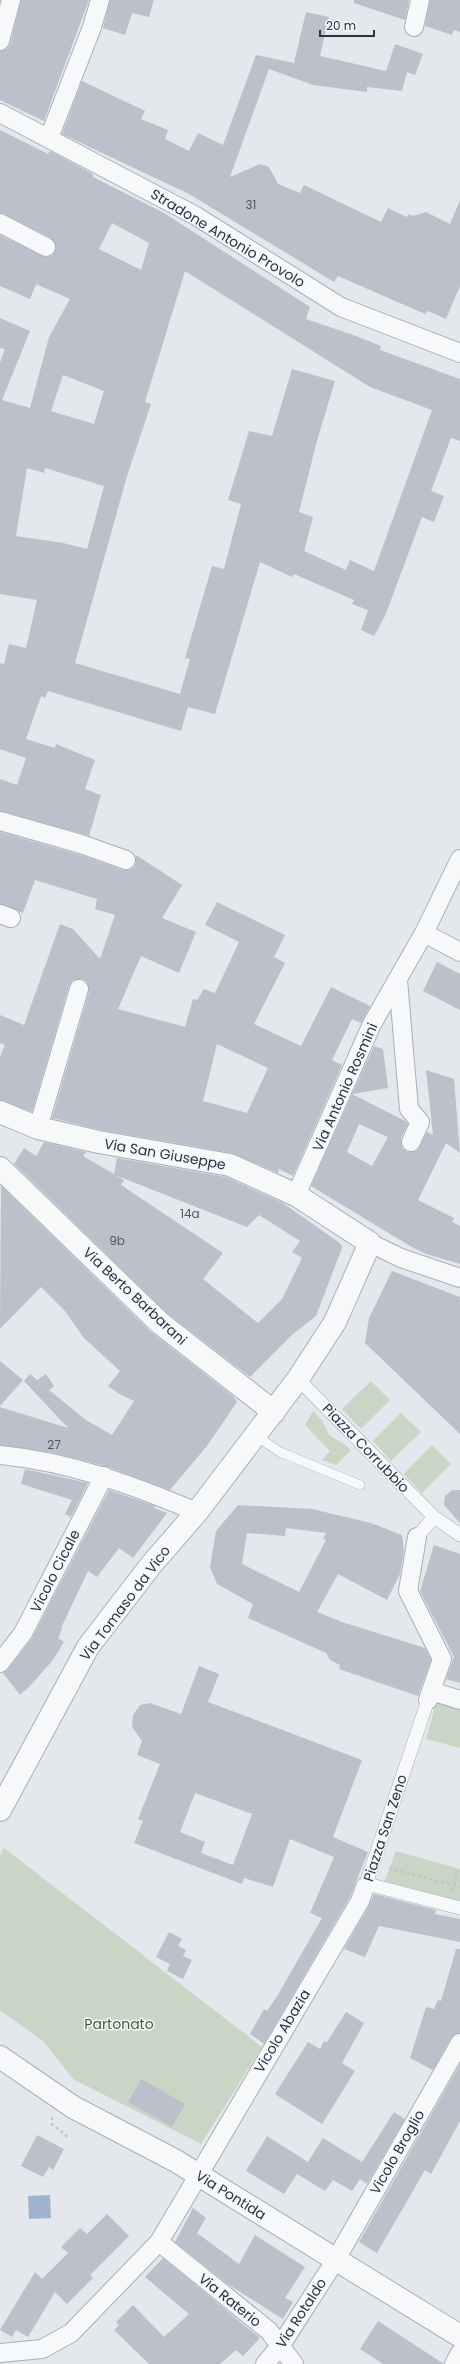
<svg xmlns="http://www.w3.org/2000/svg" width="460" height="2364" font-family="Poppins,sans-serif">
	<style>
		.green { fill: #c9d6c5 }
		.water { fill: #9fb4cc }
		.building { fill: #bbc0ca; fill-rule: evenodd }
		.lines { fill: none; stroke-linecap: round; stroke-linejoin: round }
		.service-casing { stroke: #a9aeb7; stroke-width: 10 }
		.pedestrian-casing { stroke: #a9aeb7; stroke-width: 14 }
		.minor-casing { stroke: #a9aeb7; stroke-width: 20 }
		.tertiary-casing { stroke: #a9aeb7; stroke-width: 24 }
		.path { stroke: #c2c5cb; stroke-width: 2.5; stroke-dasharray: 3 3; stroke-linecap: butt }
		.service { stroke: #f7f8fa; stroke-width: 9 }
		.pedestrian { stroke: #f7f8fa; stroke-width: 13 }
		.minor { stroke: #f7f8fa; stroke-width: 18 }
		.tertiary { stroke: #f7f8fa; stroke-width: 22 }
		.labels { text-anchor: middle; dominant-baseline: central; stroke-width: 3; stroke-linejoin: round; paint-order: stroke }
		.number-label { font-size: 12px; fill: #4f5766 }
		.street-label { font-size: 14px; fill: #2b3445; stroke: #f4f6f9 }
		.park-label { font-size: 14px; fill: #3f6138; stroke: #f4f6f9 }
	</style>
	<rect width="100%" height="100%" fill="#e4e7ec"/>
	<path class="green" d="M371 1381 390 1400 361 1429 342 1409Z
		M313 1411 322 1420 329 1435 344 1444 351 1450 336 1465 322 1460 330 1451 305 1425Z
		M401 1413 421 1432 391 1461 373 1441Z
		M432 1445 451 1464 422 1493 404 1474Z
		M436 1703 460 1709V1748L426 1739Z
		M4 1848 262 2047 201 2144 73 2079 44 2042 0 2010V1855Z
		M396 1851 460 1869V1905L383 1885Z"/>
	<path class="water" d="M50 2195 51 2218 29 2219 28 2196Z"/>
	<path class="building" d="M21 0H89L44 121 0 100V51L7 49 10 44Z
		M110 0H154L149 17 132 13 125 35 103 28Z
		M354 0H409L405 20 354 3Z
		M430 0H460V32L454 30 452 35 425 26Z
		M306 12 329 17 320 56 386 71 395 44 423 54 415 75 407 72 402 91 367 87V92L313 85 269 69 230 177 260 164 269 167 278 184 300 193 304 185 381 222 388 208 407 217 409 214 413 216 426 212 450 224 460 200V286L446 319 428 311 425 314 338 276 334 282 189 194 62 134 82 81 145 111 141 119 168 130 165 139 189 151 198 133 223 145 256 55 294 63Z
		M0 130 48 154 50 151 93 174V177L164 213 310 307 306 319 356 336 381 346 380 350 460 379V441L451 438 431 491 444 496 434 522 422 517 385 616 374 636 361 630 368 610 352 604 354 600 294 574 292 577 260 562 215 714 188 707 181 731 48 691 45 698 41 696 26 739 55 748 56 744 95 760 85 789 101 795 89 836 0 811V779L17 785 26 758 0 749V663L4 664 9 644 26 648 37 600 0 594V363L5 349 0 348V318L30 331 2 400 30 408 49 337 70 299 36 284 30 299 0 286V235L46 257 52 256 56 247 51 238 0 213ZM112 223 149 243 141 270 99 249ZM185 271 370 387 432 410 374 571 350 560 346 570 304 551 313 517 299 512 317 441 335 381 292 369 272 436 249 431 228 500 241 504 224 569 212 566 185 658 190 659 180 694 75 663 127 476 151 404 145 402ZM63 375 104 391 94 424 51 411ZM27 468 44 473 45 468 104 486 87 549 63 543 16 536Z
		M0 832 78 854 123 870 133 868 136 863V855L182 885 162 918 196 932 179 973 141 956 118 1009 185 1027 193 999 197 1000 204 989 215 993 239 942 205 925 217 902 285 935 274 957 285 963 254 1024 301 1046 331 987 370 1006 361 1023 352 1019 332 1060 342 1065 293 1176 279 1169 278 1173 232 1153 101 1130 52 1118 89 992 87 982 82 979 72 981 69 986 32 1112 0 1100V1057L5 1045 0 1043V1015L24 1025 60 924 73 929 100 959 115 915 95 909 97 899 35 880 23 913 0 904ZM217 1044 268 1068 247 1113 203 1101Z
		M437 962 460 974V1010L423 991Z
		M374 1046 383 1049 388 1088 352 1094Z
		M426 1070 454 1079 460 1153 446 1143 418 1200 454 1218 452 1222 460 1226V1264L426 1254 410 1246 311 1186 352 1094 405 1121 408 1124 401 1138 402 1148 407 1152 417 1150 427 1132 433 1135ZM359 1124 388 1137 372 1166 347 1152Z
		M44 1142 86 1152 83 1156 114 1174 117 1158 226 1177 283 1203 341 1244 342 1248 316 1316 293 1334 250 1377 168 1314 14 1164 24 1148 36 1156ZM115 1175 247 1227 259 1215 300 1241 292 1252 302 1258 282 1299 258 1323 203 1279 223 1253 121 1185 124 1180Z
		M1 1186 151 1332 233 1396 237 1402 207 1446 170 1490 108 1467 54 1453 0 1445V1407L68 1428 24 1381 30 1374 37 1380 46 1374 54 1386 49 1390 86 1420 112 1435 134 1401 119 1394 108 1386 120 1371 84 1338 65 1311 41 1287 0 1329Z
		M392 1271 460 1297V1434L365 1343 369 1318Z
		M0 1361 23 1380 0 1406Z
		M25 1469 88 1483 71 1517 65 1514 72 1500 21 1484Z
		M109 1490 155 1506 154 1508 167 1513 133 1558 119 1548 97 1577 88 1571 61 1628 62 1629 58 1638 64 1642 53 1660 30 1686 20 1695 3 1673 8 1669 32 1638Z
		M452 1490H460V1523L444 1505 445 1496Z
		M238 1505 312 1509 371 1523 402 1535 404 1551 400 1574 387 1600 338 1574 317 1612 342 1622 425 1648 431 1660 418 1696 339 1669 340 1665 330 1660 326 1653 248 1618 253 1604 217 1584 210 1567 216 1531ZM286 1528 326 1533 323 1539 326 1540 299 1592 242 1564 247 1533 285 1536Z
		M434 1545 460 1554V1683L446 1679 454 1657 420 1591Z
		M199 1666 219 1674 208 1702 362 1760 333 1837 368 1852 350 1897 264 2044 250 2034 264 2009 267 2011 276 1998 322 1918 310 1913 334 1857 290 1839 273 1887 244 1878 242 1884 134 1843 143 1821 138 1819 160 1764 137 1755 142 1741 132 1727 133 1715 140 1705 150 1703 181 1714ZM195 1793 252 1814 233 1865 201 1853 205 1842 180 1832Z
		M374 1894 436 1910 435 1914 460 1919V1942L379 1926 365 1957 344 1949 369 1906Z
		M169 1932 182 1939 178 1946 186 1950 183 1956 192 1960 183 1979 167 1971 170 1964 156 1957Z
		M456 1949H460V2033L451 2038 433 2070 410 2058 426 2007 434 2009 438 2000 441 2001Z
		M346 2012 364 2023 342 2063 355 2071 322 2124 275 2094 308 2042 320 2049 324 2041 327 2042Z
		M460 2064V2121L431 2174 425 2170 377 2253 359 2242Z
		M141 2079 185 2104 172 2127 128 2102Z
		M394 2112 405 2119 367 2184 360 2179 352 2191 333 2180 325 2191 297 2174 284 2194 246 2171 267 2136 308 2162 323 2138 362 2162Z
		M37 2135 64 2149 53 2170 49 2167 43 2177 21 2166Z
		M193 2208 206 2218 197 2233 239 2264 255 2235 305 2267 285 2298 293 2302 283 2319 226 2283 175 2242Z
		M107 2214 129 2236 90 2275 93 2278 67 2304 55 2292 28 2337 16 2330 12 2337 0 2330 35 2272 42 2279 68 2253 61 2247 80 2228 87 2234Z
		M163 2258 260 2338 243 2356 236 2350 220 2364H149L114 2330 119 2325 116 2322 133 2305 164 2337 189 2314 145 2277Z
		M378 2321 444 2364H383L360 2349Z"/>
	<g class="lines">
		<g class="service-casing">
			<path id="service" d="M256 1436 280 1452 360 1485"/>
		</g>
		<g class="pedestrian-casing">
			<path id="pedestrian" d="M298 1379 434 1517 460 1535
				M417 1537 434 1517
				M365 1887 428 1700
				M365 1887 371 1885 460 1908"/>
		</g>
		<g class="minor-casing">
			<path id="minor" d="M414 27 420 0
				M0 41 11 0
				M0 113 196 216 341 307 460 353
				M49 138 92 27 100 0
				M0 223 46 247
				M0 821 81 844 126 860
				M0 914 11 918
				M424 933 460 952
				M398 980 409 1109 420 1122 411 1142
				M38 1128 79 989
				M296 1195 372 1024 424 933 460 859
				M370 1243 401 1258 460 1278
				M0 1455C71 1462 132 1485 197 1512
				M417 1537 408 1591 442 1659 428 1700
				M0 1663 23 1633 104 1476
				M431 1691 460 1700
				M159 2242 269 2331 294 2364
				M0 2353 42 2349 71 2333 159 2242 360 1901 365 1887
				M265 2364 281 2345 335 2261 460 2043
				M454 2364 460 2353"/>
		</g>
		<g class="tertiary-casing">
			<path id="tertiary" d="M0 1112 38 1128 99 1142 230 1165 296 1195 370 1243 335 1322 298 1379 197 1512 151 1565 88 1647 0 1810
				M0 1168 160 1323 274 1412
				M0 2057 73 2107 176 2161 460 2336"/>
		</g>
		<path class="path" d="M389 1868 460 1887
			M452 1891 459 1869
			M52 2117V2124L68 2137"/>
		<use href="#service" class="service"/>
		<use href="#pedestrian" class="pedestrian"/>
		<use href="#minor" class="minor"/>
		<use href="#tertiary" class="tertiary"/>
	</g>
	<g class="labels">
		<g class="number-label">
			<text x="251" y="204">31</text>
			<text x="190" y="1213">14a</text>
			<text x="117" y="1240">9b</text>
			<text x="54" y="1444">27</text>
		</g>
		<g class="street-label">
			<text transform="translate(228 238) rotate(31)">Stradone Antonio Provolo</text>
			<text transform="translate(345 1087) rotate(-66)">Via Antonio Rosmini</text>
			<text transform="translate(165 1154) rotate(10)">Via San Giuseppe</text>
			<text transform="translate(135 1296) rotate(43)">Via Berto Barbarani</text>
			<text transform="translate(366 1448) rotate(46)">Piazza Corrubbio</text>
			<text transform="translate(55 1571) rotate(-63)">Vicolo Cicale</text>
			<text transform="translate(125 1603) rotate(-53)">Via Tomaso da Vico</text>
			<text transform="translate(385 1828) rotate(-72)">Piazza San Zeno</text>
			<text transform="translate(282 2031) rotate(-59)">Vicolo Abazia</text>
			<text transform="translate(397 2152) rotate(-60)">Vicolo Broglio</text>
			<text transform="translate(231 2195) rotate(32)">Via Pontida</text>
			<text transform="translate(230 2300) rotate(39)">Via Raterio</text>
			<text transform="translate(301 2313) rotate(-57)">Via Rotaldo</text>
		</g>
		<g class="park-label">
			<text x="119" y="2024">Partonato</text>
		</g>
	</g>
	<path d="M320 30v6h54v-6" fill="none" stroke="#2b3445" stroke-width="2"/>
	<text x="326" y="30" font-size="12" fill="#2b3445" stroke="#f4f6f9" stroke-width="3" paint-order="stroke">20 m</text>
</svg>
